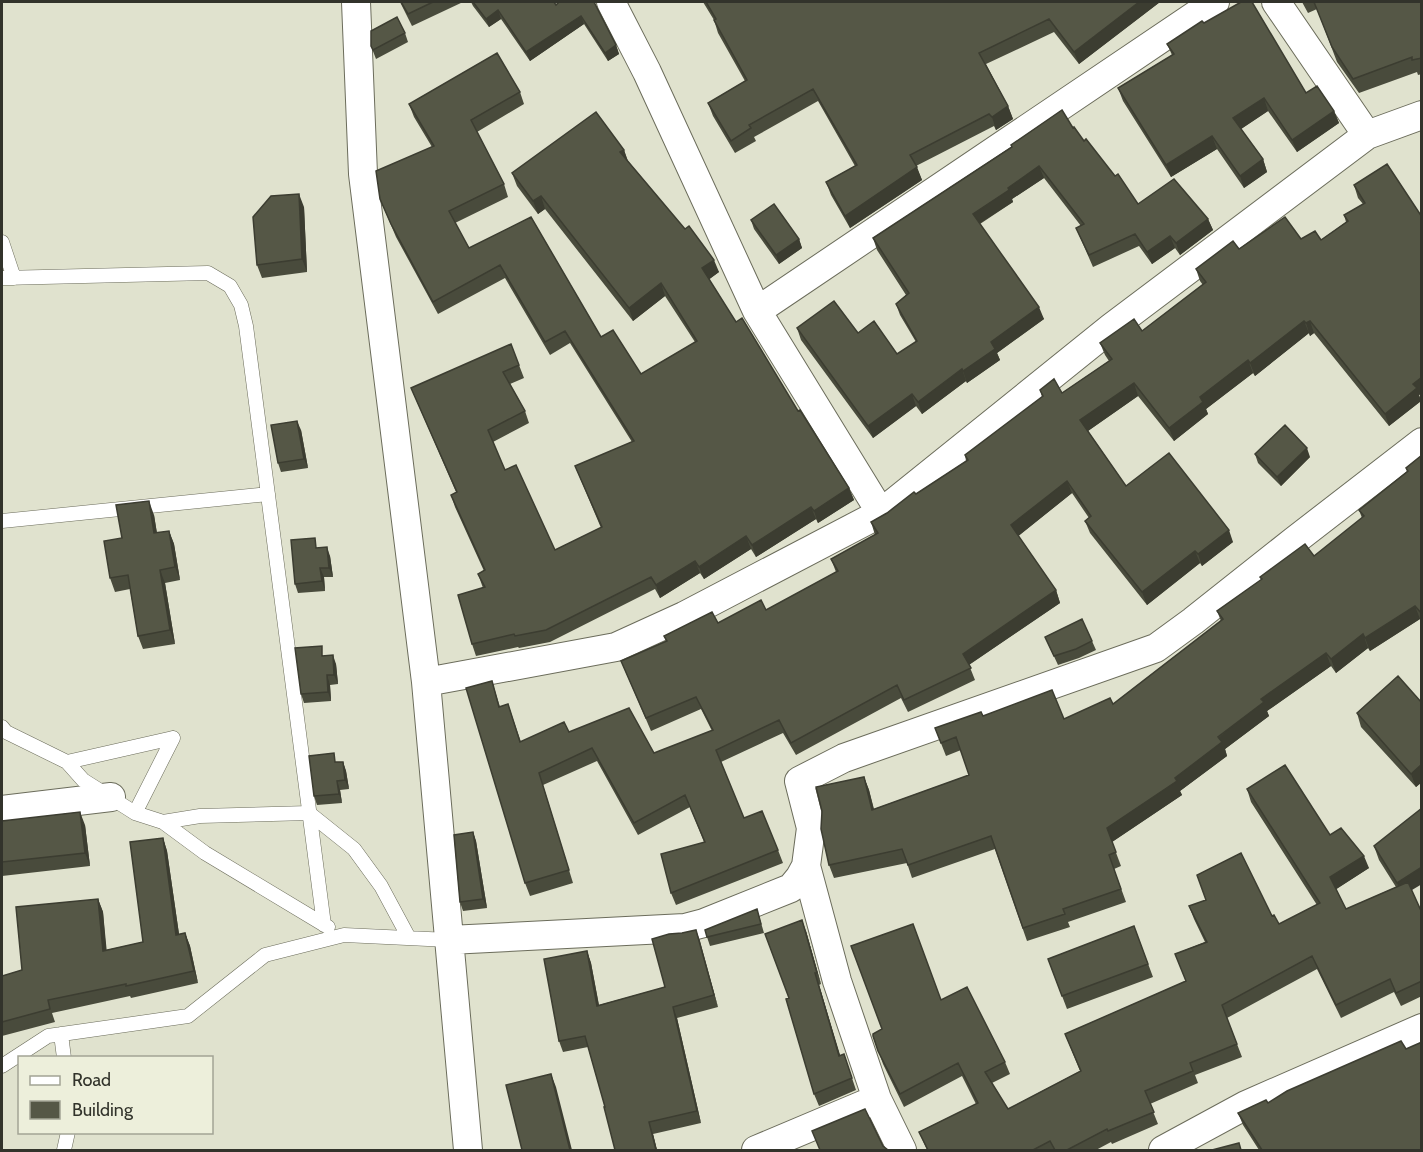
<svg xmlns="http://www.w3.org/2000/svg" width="1423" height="1152" font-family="Cabin,sans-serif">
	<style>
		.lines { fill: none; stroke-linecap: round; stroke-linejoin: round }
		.service-casing { stroke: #6b6c5b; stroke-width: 15 }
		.minor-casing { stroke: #6b6c5b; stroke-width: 30 }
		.service { stroke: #fff; stroke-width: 14 }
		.minor { stroke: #fff; stroke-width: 28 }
		.wall { fill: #494b3c }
		.shaded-wall { fill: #3c3d31 }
		.building { fill: #555746; stroke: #3c3d31; stroke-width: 1.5 }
	</style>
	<rect width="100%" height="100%" fill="#e0e2ce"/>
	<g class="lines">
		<g class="service-casing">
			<path id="service" d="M2 242 14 278
				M2 278 208 273 230 286 241 305 246 326 324 925
				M2 521 268 494
				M2 727 6 732 67 762 83 780 135 813 163 822 205 853 328 927
				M67 762 173 738
				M135 813 173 738
				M163 822 200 816 309 813 354 849 381 886 409 938
				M61 1034 64 1058
				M2 1066 48 1036 188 1016 265 955 344 935 449 940
				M64 1150 68 1132"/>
		</g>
		<g class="minor-casing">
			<path id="minor" d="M356 2 363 174 426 682 468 1150
				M611 2 647 72 757 311 881 513
				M1276 2 1367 135
				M757 311 1215 2
				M426 682 616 647 684 616 881 513 1112 327 1367 135 1422 115
				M2 810 111 797
				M806 866 837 981 877 1099 902 1150
				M449 940 685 928 704 923 791 888 800 877 806 866 811 828 799 781 844 758 1156 648 1193 621 1294 541 1422 442
				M756 1150 877 1099
				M1163 1150 1246 1105 1422 1028"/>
		</g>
		<use href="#service" class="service"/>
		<use href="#minor" class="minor"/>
	</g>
	<path class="wall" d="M400 2H463L412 26Z
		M471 2H554L556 5 595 2V5L616 45 619 54 608 61 584 24 530 61 501 19 489 27 473 6Z
		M703 2H1160L1079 64 1054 32 986 64 1008 106 1013 119 996 130 994 126 916 166 922 180 850 228 831 195 826 182 855 166 818 101 754 137 756 141 735 153 713 116 708 103 745 81 718 33 714 20Z
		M1302 2H1422V74L1418 75 1417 72 1359 93 1337 62 1317 9 1308 13Z
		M1204 23 1306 93 1334 111 1339 123 1297 152 1268 111 1241 129 1263 159 1267 172 1244 188 1217 149 1171 177 1123 101 1118 88 1172 55 1167 44Z
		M405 33 408 42 376 59 371 46Z
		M520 92 524 104 477 132 504 184 508 197 455 223 469 248 531 217 601 337 641 374 695 342 665 296 633 321 545 209 538 214 517 186 512 173 624 150 628 161 719 272 709 279 736 322 798 411 849 488 854 500 818 523 816 519 756 557 751 549 704 579 700 573 660 598 655 589 550 642 519 648 518 647 476 656 472 644 483 588 478 574 484 571 455 507 451 495 456 492 411 388 519 365 524 378 510 384 525 411 529 423 493 442 505 470 555 550 601 528 575 466 632 442 570 343 550 355 505 278 438 314 396 237 380 199 432 147 414 117 409 104Z
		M1073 128 1138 204 1208 219 1213 230 1180 255 1175 248 1152 264 1139 246 1093 267 1076 228 1081 226 1044 178 1012 199 1013 202 980 224 1044 319 997 353 1000 360 967 383 966 381 922 414 916 406 873 438 801 340 797 328 858 333 897 354 916 342 900 315 896 304 906 295 877 250 873 238 1011 147V145Z
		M1354 185 1422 217V393L1419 395 1421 401 1389 426 1314 333 1310 336 1309 333 1255 376 1253 373 1206 409 1208 414 1174 441 1138 396 1088 431 1126 486 1233 542 1202 566 1200 563 1147 605 1090 533 1085 521 1089 518 1072 493 1018 536 1056 590 1060 603 969 665 975 680 908 712 901 698 796 755 783 733 721 762 744 818 778 850 783 863 676 905 671 893 704 842 690 807 638 835 597 761 543 785 573 883 530 896 525 883 492 681 500 707 508 704 521 742 569 732 654 753 712 731 701 709 651 731 621 661 666 641 664 636 766 610 836 572 831 559 875 535 871 522 887 513 966 461 965 455 1042 397 1040 390 1062 393 1109 361 1105 355 1100 343 1142 331 1203 285 1200 281 1196 269 1239 249 1301 239 1321 240 1346 222 1344 215 1363 204 1358 198Z
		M304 207 307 272 262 278 257 265Z
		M751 220 799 239 802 248 779 264 754 229Z
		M301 430 308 468 281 472 278 463Z
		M1255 454 1310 457 1281 486 1258 463Z
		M1422 455V621L1420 619 1370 651 1368 648 1336 673 1331 666 1267 711 1269 716 1225 749 1227 756 1180 791 1182 795 1112 842 1121 866 1114 869 1126 902 1068 922 1070 927 1027 941 995 849 912 878 907 863 834 878 829 865 864 777 869 790 874 809 969 775 961 750 946 756 935 728 983 716 1064 719 1113 704 1221 621 1217 611 1261 580 1260 577 1314 556 1362 518 1359 510 1407 472 1406 468Z
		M154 515 157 533 169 531 174 544 180 580 165 583 175 644 143 649 138 636 130 589 115 592 110 578 122 538Z
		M319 548 330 556 333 577H324L325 591 298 593 295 584Z
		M1045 637 1092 641 1096 650 1079 658 1058 665Z
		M325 656 336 664 338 684 330 685 331 701 304 703 301 694Z
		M1422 703V782L1416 787 1361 727 1357 713Z
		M337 762H343L346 771 349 789 340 790 342 803 317 805 314 796Z
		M1247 789 1330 835 1369 868 1336 889 1346 909 1396 887 1379 860 1374 846 1411 890 1422 913V996L1401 1006 1394 992 1341 1018 1317 969 1227 1018 1242 1057 1195 1075 1198 1083 1150 1104 1158 1124 1112 1144 1111 1142 1096 1150H927L919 1132 976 1104 962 1076 904 1107 883 1064 873 1036 941 1000 1005 1062 1010 1074 992 1083 1008 1109 1080 1071 1065 1034 1186 981 1175 954 1205 942 1194 919 1189 906 1272 916 1279 924 1317 905 1251 802Z
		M2 821 85 825 90 866 2 876Z
		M473 832 476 841 487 908 463 911 460 902Z
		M163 838 167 851 179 934 185 933 190 946 198 983 131 998 130 996 52 1013 55 1022 2 1036V976L22 970 98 899 103 912 106 950 143 942Z
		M757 909 764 933 710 946 707 937Z
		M1134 926 1153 977 1067 1009 1048 959Z
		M696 930 718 1007 677 1018 701 1123 653 1134 657 1150H615L605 1107 588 1047 563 1052 559 1041 587 951 591 963 599 1005 665 987 682 933Z
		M806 931 821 984 819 985 840 1056 844 1054 856 1090 819 1106 814 1094 789 998Z
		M1406 1049 1422 1150H1259L1243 1125 1238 1113 1268 1103Z"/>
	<path class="shaded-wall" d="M1139 2H1160L1079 64 1074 52Z
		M498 10 501 19 489 27 486 19Z
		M581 16 584 24 530 61 526 52Z
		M616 45 619 54 608 61 605 53Z
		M1264 98 1268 111 1238 131 1233 118Z
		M1008 106 1013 119 996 130 992 117Z
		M1334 111 1339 123 1297 152 1292 140Z
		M1212 136 1217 149 1171 177 1166 165Z
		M624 150 628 162 620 152Z
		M1263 159 1267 172 1244 188 1240 176Z
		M1039 166 1044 178 1012 199 1013 202 977 225 973 214 1008 188Z
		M917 167 922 180 850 228 845 216Z
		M299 194 304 207 307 272 302 259Z
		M541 196 545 209 538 214 533 201Z
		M1208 219 1213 230 1180 255 1176 243Z
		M1170 236 1175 248 1152 264 1147 252Z
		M799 239 802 248 779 264 776 255Z
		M714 260 719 272 707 281 702 268Z
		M661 283 665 296 633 321 629 308Z
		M1039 307 1044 319 997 353 1000 360 967 383 963 371 991 342Z
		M1304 321 1309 333 1255 376 1250 363Z
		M1310 321 1314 333 1310 336 1306 323Z
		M1248 360 1253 373 1206 409 1208 414 1174 441 1169 428 1200 397Z
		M962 369 966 381 922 414 918 402Z
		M1422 377V393L1419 395 1421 401 1389 426 1385 414 1413 384Z
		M1134 383 1138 396 1085 433 1080 420Z
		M912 394 916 406 873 438 868 426Z
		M297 421 301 430 308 468 304 459Z
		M1307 448 1310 457 1281 486 1277 477Z
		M1067 481 1072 493 1016 538 1011 525Z
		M849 488 854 500 818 523 814 511Z
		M149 501 154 515 159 547 154 533Z
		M811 507 816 519 756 557 752 545Z
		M1229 530 1233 542 1202 566 1198 554Z
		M169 531 174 544 180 580 175 567Z
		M746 536 751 549 704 579 699 567Z
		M327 547 330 556 333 577 329 568Z
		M1195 551 1200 563 1147 605 1142 592Z
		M695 561 700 573 660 598 656 585Z
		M320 568 324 577 325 591 322 581Z
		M160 570 165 583 175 644 170 630Z
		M1056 590 1060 603 967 666 963 654Z
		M1415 606 1420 619 1370 651 1365 638Z
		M1363 634 1368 648 1336 673 1331 659Z
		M1326 653 1331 666 1267 711 1269 716 1225 749 1227 756 1180 791 1182 795 1112 842 1107 828 1175 778 1261 699Z
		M333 655 336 664 338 684 334 675Z
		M327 675 330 685 331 701 328 692Z
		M343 762 346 771 349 789 345 780Z
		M1422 764V782L1416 787 1411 774Z
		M864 777 869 790 877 823 872 810Z
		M337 781 340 790 342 803 339 794Z
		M80 812 85 825 90 866 85 853Z
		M473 832 476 841 487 908 483 899Z
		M163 838 167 851 181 948 176 935Z
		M1364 856 1369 868 1335 890 1330 877Z
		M1422 867V884L1402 896 1397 883Z
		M98 899 103 912 108 964 103 951Z
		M802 920 806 931 821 984 817 973Z
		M696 930 700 941 718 1007 714 995Z
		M185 933 190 946 198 983 194 971Z
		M587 951 591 963 601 1017 597 1006Z
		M815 973 819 985 844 1068 839 1056Z
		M673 1007 677 1018 701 1123 697 1111Z
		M551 1074 556 1087 572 1150H570Z
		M649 1122 653 1134 657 1150H656Z"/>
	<path class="building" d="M401 2H433L408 14Z
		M473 2H554L556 5 559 2H594L616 45 605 53 581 16 526 52 498 10 486 19Z
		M706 2H1139L1074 52 1049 19 979 53 1008 106 992 117 989 114 910 155 917 167 845 216 826 182 857 165 813 89 749 125 751 128 731 141 708 103 747 80 714 20 716 19Z
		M1241 2H1252L1306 93 1317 86 1334 111 1292 140 1264 98 1233 118 1263 159 1240 176 1212 136 1166 165 1118 88 1174 54 1167 44 1202 21 1204 23Z
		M1314 2H1422V58L1412 60V57L1353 79 1332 47Z
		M397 17 405 33 373 50 371 46V31Z
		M497 53 520 92 471 120 504 184 449 211 469 248 531 217 601 337 613 330 641 374 697 341 661 283 629 308 541 196 533 201 512 173 596 112 624 150 620 152 685 229 689 226 714 260 702 268 736 322 742 318 798 411 800 410 849 488 814 511 811 507 752 545 746 536 699 567 695 561 656 585 651 577 546 630 515 636 514 634 472 644 458 595 485 587 478 574 485 570 451 495 457 492 411 388 511 344 519 365 503 372 525 411 488 430 505 470 516 465 555 550 602 527 575 466 634 441 565 331 545 342 500 265 433 302 391 224 380 199 376 171 434 146 409 104Z
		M1062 110 1073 128 1074 127 1084 141 1086 139 1115 176 1118 174 1138 204 1174 179 1208 219 1176 243 1170 236 1147 252 1135 234 1089 255 1076 228 1084 224 1039 166 1008 188 1009 190 973 214 1039 307 991 342 995 349 963 371 962 369 918 402 912 394 868 426 797 328 834 301 858 333 874 321 897 354 917 341 896 304 909 293 873 238 1012 147 1011 145Z
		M1387 164 1422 217V377L1413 384 1417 388 1385 414 1310 321 1306 323 1304 321 1250 363 1248 360 1200 397 1203 402 1169 428 1134 383 1080 420 1126 486 1169 453 1229 530 1198 554 1195 551 1142 592 1085 521 1091 516 1067 481 1011 525 1056 590 963 654 971 668 904 700 897 685 791 743 779 720 716 750 744 818 762 811 778 850 671 893 661 854 705 842 685 795 634 823 592 748 539 773 569 870 525 883 466 688 492 681 499 707 508 704 520 742 564 722 569 732 629 708 654 753 713 730 696 697 646 718 621 661 667 641 664 636 712 612 718 623 761 600 766 610 838 571 831 559 878 533 871 522 887 513 914 492 916 494 968 460 965 455 1043 396 1040 390 1054 379 1062 393 1112 359 1100 343 1134 319 1142 331 1206 282 1196 269 1233 241 1239 249 1285 217 1301 239 1315 231 1321 240 1348 221 1344 215 1365 203 1354 185Z
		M299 194 302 259 257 265 253 217 271 196Z
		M774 204 799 239 776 255 751 220Z
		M297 421 304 459 278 463 271 425Z
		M1285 425 1307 448 1277 477 1255 454Z
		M1422 455V614L1415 606 1365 638 1363 634 1331 659 1326 653 1261 699 1264 702 1218 737 1222 742 1175 778 1177 781 1107 828 1116 852 1109 855 1121 889 1063 909 1065 914 1023 928 991 836 908 865 902 849 829 865 821 829 822 811 816 787 864 777 872 810 969 775 956 737 941 743 935 728 981 712 983 716 1052 690 1064 719 1110 698 1113 704 1223 619 1217 611 1262 579 1260 577 1305 544 1314 556 1364 516 1359 510 1408 471 1406 468Z
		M149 501 154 533 169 531 175 567 160 570 170 630 138 636 128 575 110 578 104 541 122 538 116 505Z
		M315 538 316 548 327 547 329 568H320L322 581 295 584 291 540Z
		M1082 619 1092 641 1076 649 1054 656 1045 637Z
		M322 646V656L333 655 334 675H327L328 692 301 694 295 648Z
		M1398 676 1422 703V764L1411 774 1357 713Z
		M334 753 335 762H343L345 780 337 781 339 794 314 796 309 756Z
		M1285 765 1330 835 1341 828 1364 856 1330 877 1346 909 1408 882 1422 913V981L1396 993 1390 979 1336 1005 1312 956 1222 1005 1237 1044 1190 1063 1193 1071 1145 1091 1154 1112 1108 1131 1107 1129 1067 1150H1055L1050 1141 1033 1150H928L919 1132 978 1103 958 1063 900 1094 878 1051 873 1036V1034L882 1029 851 946 913 924 941 1000 967 987 1005 1062 985 1072 1008 1109 1081 1071 1065 1034 1186 981 1175 954 1207 942 1189 906 1206 900 1197 875 1241 853 1272 916 1274 915 1279 924 1320 903 1247 789Z
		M1422 808V867L1397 883 1374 846Z
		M80 812 85 853 2 862V821Z
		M473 832 483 899 460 902 454 835Z
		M163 838 176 935 185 933 194 971 126 986V984L48 1000 50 1009 2 1022V976L22 970 16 907 98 899 103 951 143 942 130 842Z
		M757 909 761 924 707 937 705 930Z
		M802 920 817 973H815L839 1056 844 1054 852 1078 814 1094 786 999 789 998 765 934Z
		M1134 926 1148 964 1062 996 1048 959Z
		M696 930 714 995 673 1007 697 1111 649 1122 656 1150H615L604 1107H605L585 1036 559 1041 544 959 587 951 597 1006 665 987 652 939 669 934 682 933Z
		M1401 1041 1406 1049 1422 1042V1150H1262L1238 1113 1266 1100 1268 1103 1287 1091Z
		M551 1074 570 1150H522L506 1085Z
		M865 1109 883 1146 888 1150H820L812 1131Z
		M1239 1143 1241 1150H1212Z"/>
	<rect width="1423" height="1152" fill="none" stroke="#32332b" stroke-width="6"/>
	<rect x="18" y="1056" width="195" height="78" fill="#edefdb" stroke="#a2a495" stroke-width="1.5"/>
	<rect x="30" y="1076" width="30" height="9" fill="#ffffff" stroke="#a2a495" stroke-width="1.5"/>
	<text x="72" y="1086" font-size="18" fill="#32332b">Road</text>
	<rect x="30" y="1101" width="30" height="18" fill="#555746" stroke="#a2a495" stroke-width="1.5"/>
	<text x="72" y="1116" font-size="18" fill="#32332b">Building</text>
</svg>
